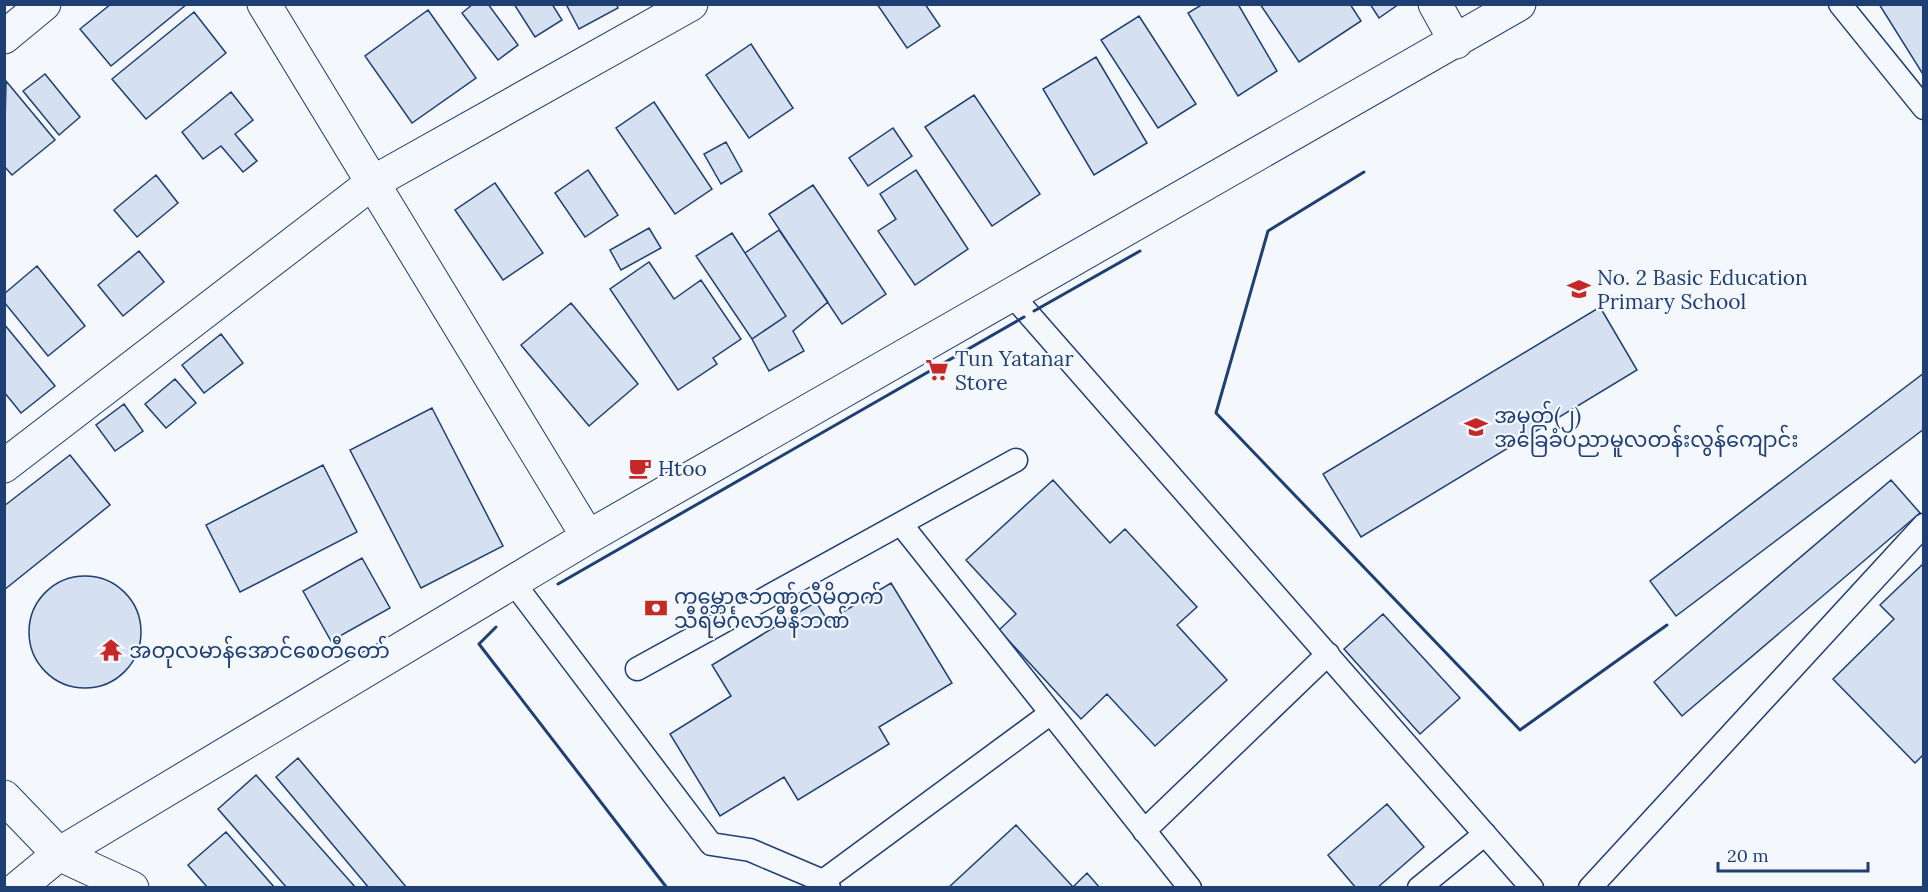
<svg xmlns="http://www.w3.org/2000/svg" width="1928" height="892" font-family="Lora,'Noto Sans Myanmar',serif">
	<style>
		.building { fill: #d5e0f0; stroke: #1d3f73; stroke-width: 1.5 }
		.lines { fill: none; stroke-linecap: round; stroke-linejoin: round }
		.service-casing { stroke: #1d3f73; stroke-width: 25 }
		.minor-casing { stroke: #1d3f73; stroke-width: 35 }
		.service { stroke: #f4f7fb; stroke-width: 22 }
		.minor { stroke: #f4f7fb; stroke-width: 33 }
		.wall { stroke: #1d3f73; stroke-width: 3 }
		.labels { text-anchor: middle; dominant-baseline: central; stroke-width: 4.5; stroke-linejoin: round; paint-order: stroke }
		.poi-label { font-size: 21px; fill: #1d3f73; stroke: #f4f7fb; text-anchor: start }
	</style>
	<rect width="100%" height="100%" fill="#f4f7fb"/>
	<path class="building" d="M111 4H187L111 66 80 29Z
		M473 4H488L518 45 498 60 462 13Z
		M514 4H552L562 20 535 37Z
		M566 4H616L618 8 579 29Z
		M877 4H925L940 26 907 48Z
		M1203 4H1238L1277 71 1238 96 1188 13Z
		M1260 4H1350L1361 21 1299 62Z
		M1370 4H1399L1379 18Z
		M1879 4H1924V76Z
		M428 10 476 78 412 123 365 56Z
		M194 12 226 53 146 119 112 79Z
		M1139 16 1196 104 1158 128 1101 40Z
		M751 44 793 108 749 138 706 75Z
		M1096 57 1147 143 1094 175 1043 89Z
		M45 74 80 117 59 135 23 91Z
		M6 81 55 140 12 175 4 166Z
		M231 92 253 120 235 134 257 161 243 172 221 146 203 159 182 132Z
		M974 95 1040 194 992 226 925 127Z
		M654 102 712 189 675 214 616 128Z
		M893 128 912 156 868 186 849 158Z
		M726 142 742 171 721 184 704 154Z
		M588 170 618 215 585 237 555 193Z
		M916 170 968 249 915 285 878 231 896 219 880 194Z
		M156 175 178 203 137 237 114 210Z
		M495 183 543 253 503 280 455 210Z
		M813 185 886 294 842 324 769 214Z
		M649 228 661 248 621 270 610 250Z
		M779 230 828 302 793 331 804 351 769 371 752 339 786 316 745 253Z
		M732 233 786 316 752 339 696 256Z
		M139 251 164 282 123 316 98 285Z
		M649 262 674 299 701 280 741 339 713 358 717 364 678 390 610 289Z
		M37 266 85 326 48 356 4 302V294Z
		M571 303 638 384 589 426 521 345Z
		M1600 307 1637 370 1361 537 1323 474Z
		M4 324 55 386 21 413 4 392Z
		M221 334 243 363 204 393 182 365Z
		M1924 373V429L1676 616 1650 581Z
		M175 379 196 403 166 428 145 404Z
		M124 404 143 431 115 451 96 425Z
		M432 408 503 546 421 588 350 450Z
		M70 455 110 505 4 590V506Z
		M323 465 357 532 240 592 206 525Z
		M1053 480 1110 543 1125 529 1197 607 1177 625 1227 680 1155 746 1107 694 1081 719 999 630 1016 614 966 560Z
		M1891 480 1920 513 1682 716 1654 682Z
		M362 558 390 608 331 641 303 591Z
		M1924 563V754L1915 763 1833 679 1894 619 1880 605Z
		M29 632a56 56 0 1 1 112 0a56 56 0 1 1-112 0Z
		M891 583 952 683 879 727 889 744 798 800 784 777 720 816 670 734 731 696 712 665 816 602 828 621Z
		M1383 614 1460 698 1420 734 1344 649Z
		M298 758 407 888H369L276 777Z
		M256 775 356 888H287L218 809Z
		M1387 804 1424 847 1377 888H1356L1328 855Z
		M1016 825 1073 887 1087 873 1100 888H948Z
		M226 832 275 888H208L188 865Z"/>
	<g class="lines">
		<g class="service-casing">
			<path id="service" d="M1840 4 1924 108
				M1012 295 1532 888
				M901 524 1190 888
				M513 582 711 844 750 850 823 881 829 888
				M637 669 1016 460
				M1144 831 1328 654
				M823 881 1051 713
				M1419 888 1485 834
				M1590 888 1924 525"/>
		</g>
		<g class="minor-casing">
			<path id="minor" d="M264 4 588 537
				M1435 4 1456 42
				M4 37 44 4
				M4 466 372 183 691 4
				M4 797 59 854 132 888
				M18 888 59 854 588 537 1519 4"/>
		</g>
		<use href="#service" class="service"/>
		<use href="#minor" class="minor"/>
		<path class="wall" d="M1364 172 1268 231 1216 413 1520 730 1667 625
			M1034 311 1140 251
			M558 584 1024 317
			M496 627 479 644 667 888"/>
	</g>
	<defs>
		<g id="school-bare" transform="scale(1.8)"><path d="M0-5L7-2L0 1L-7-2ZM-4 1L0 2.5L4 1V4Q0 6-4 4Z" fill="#c62828" stroke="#f4f7fb" stroke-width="2.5" paint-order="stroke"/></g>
		<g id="supermarket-bare" transform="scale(1.8)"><path d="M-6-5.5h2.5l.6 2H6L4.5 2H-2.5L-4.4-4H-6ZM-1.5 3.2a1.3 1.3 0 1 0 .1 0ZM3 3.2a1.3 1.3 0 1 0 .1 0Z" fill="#c62828" stroke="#f4f7fb" stroke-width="2.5" paint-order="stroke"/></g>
		<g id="cafe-bare" transform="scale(1.8)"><path d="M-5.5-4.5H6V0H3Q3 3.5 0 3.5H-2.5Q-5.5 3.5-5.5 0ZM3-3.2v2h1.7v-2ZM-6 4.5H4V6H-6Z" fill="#c62828" stroke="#f4f7fb" stroke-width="2.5" paint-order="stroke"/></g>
		<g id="bank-bare" transform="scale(1.8)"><path d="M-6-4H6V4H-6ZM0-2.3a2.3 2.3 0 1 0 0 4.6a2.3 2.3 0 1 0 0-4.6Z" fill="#c62828" stroke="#f4f7fb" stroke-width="2.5" paint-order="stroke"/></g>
		<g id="temple-bare" transform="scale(1.8)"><path d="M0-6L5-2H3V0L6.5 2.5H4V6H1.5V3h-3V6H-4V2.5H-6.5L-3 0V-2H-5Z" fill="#c62828" stroke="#f4f7fb" stroke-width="2.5" paint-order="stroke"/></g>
	</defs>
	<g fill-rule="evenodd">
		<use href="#school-bare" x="1579" y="289"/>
		<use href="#supermarket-bare" x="937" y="370"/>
		<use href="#school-bare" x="1476" y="427"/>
		<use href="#cafe-bare" x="640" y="468"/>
		<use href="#bank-bare" x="656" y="608"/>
		<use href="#temple-bare" x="111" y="650"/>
	</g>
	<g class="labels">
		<g class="poi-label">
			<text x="1597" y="277">No. 2 Basic Education<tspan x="1597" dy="24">Primary School</tspan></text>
			<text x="955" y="358">Tun Yatanar<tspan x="955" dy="24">Store</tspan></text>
			<text x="1494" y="415">အမှတ်(၂)<tspan x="1494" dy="24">အခြေခံပညာမူလတန်းလွန်ကျောင်း</tspan></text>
			<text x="658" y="468">Htoo</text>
			<text x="674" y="596">ကမ္ဘောဇဘဏ်လီမိတက်<tspan x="674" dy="24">သီရိမင်္ဂလာမီနီဘဏ်</tspan></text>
			<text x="129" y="650">အတုလမာန်အောင်စေတီတော်</text>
		</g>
	</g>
	<rect width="1928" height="892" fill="none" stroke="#1d3f73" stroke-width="12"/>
	<path d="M1718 862v9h150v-9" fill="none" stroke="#1d3f73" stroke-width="3"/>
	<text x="1727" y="862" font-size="18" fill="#1d3f73" stroke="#f4f7fb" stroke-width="4.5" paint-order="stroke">20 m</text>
</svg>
